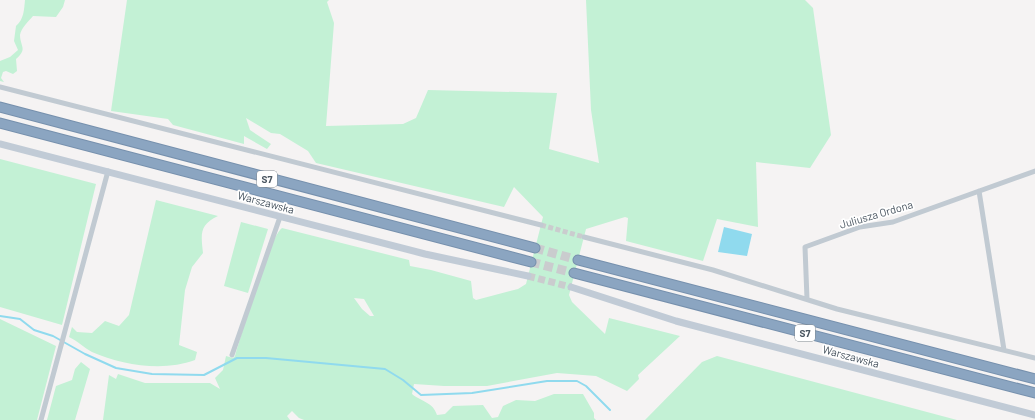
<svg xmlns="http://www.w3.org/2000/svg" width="1035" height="420" font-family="Barlow,sans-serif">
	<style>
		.green { fill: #c3f1d5; fill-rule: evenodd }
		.water { fill: #90daee }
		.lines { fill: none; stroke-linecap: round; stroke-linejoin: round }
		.stream { stroke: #90daee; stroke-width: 2 }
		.street-tunnel { stroke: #caccce; stroke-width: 5; stroke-dasharray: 5 2.5; stroke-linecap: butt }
		.secondary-tunnel { stroke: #caccce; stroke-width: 7; stroke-dasharray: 7 3.5; stroke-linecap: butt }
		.highway-tunnel { stroke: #caccce; stroke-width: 9; stroke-dasharray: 9 4.5; stroke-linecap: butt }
		.highway-casing { stroke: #7690ad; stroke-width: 11 }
		.street { stroke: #c1cad2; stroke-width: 5 }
		.secondary { stroke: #c1cbd6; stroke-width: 7 }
		.highway { stroke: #8ba5c1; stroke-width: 9 }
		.labels { text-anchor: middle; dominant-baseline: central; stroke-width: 3.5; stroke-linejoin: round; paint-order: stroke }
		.shield { fill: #fff; stroke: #808990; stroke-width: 1 }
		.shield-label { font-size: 10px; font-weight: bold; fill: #4a5661 }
		.street-label { font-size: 11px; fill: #4a5661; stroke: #fff }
	</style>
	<rect width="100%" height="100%" fill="#f5f3f3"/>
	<path class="green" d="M25 0H65L63 7 56 17 33 16C29 21 21 28 20 35 20 46 28 49 16 59L17 71 13 74 6 71 3 72 1 78 4 82 0 81V61L10 57 18 50 14 41 16 26C24 19 24 10 25 0Z
		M127 0H329L327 2 334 23 326 126 403 124 416 118 428 90 557 93 549 149 599 163 591 110 586 0H805L813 8 831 135 810 168 756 162 758 227 717 219 703 261 626 241 628 218 625 217 586 229 569 295 572 302 605 334 609 318 680 336 638 375 639 379 627 391 596 376 557 373 487 386H444L414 384 412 394C422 402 433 402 437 415L445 414 453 406 483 405 492 418 498 417 503 406 516 400 535 401 554 394H583L594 413V418L596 420H304L299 418 292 411 287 416 290 420H103L109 375 116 379 118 374 145 383H210L220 389 215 378 223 370 226 356 233 358 235 356C242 333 268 239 282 228L409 260 410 266 431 270 471 281 473 298 476 300 518 289 526 284 543 217 514 187 504 207 316 163 308 151 280 134 271 133 246 118 250 130 271 144 267 149 244 136V144L173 125 168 119 111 111ZM354 298 364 299 374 316H370L362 309Z
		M0 159 96 184 62 325 0 307Z
		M156 200 218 216C199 225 201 234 203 253L192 267 185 290 179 345 197 352 195 360C163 372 122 365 92 352 84 348 78 341 69 337L72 327 77 332 92 333 105 321 119 326 129 315Z
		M241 222 268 229 248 293 224 286Z
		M0 319 56 346 37 420H0Z
		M717 356 957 420H645L702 362Z
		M81 362 90 369 75 420H47L56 386 72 380 75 369Z"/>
	<path class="water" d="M724 227 752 234 747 256 718 252Z"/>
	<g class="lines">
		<path class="stream" d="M0 316 20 319 34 330 53 336 85 354 116 368 152 374 204 375 237 358H266L385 369 403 380 421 395 472 393 547 381H577L586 386 610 410"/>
		<path class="street-tunnel" d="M541 225 584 237"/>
		<path class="secondary-tunnel" d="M528 276 571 287"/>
		<path class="highway-tunnel" d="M535 248 578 260
			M531 262 574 273"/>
		<g class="highway-casing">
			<path id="highway" d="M0 107 535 248
				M0 123 531 262
				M578 260 1035 379
				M574 273 1035 393"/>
		</g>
		<path class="street" d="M0 87 541 225
			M979 191 1004 350
			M584 237 713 270 837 309 1035 358
			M807 299 805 247 860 227 893 222 1035 171
			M232 355 280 217
			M41 420 108 171"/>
		<path class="secondary" d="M0 144 425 254 528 276
			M571 287 676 321 1035 415"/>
		<use href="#highway" class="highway"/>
	</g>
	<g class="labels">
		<g class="shield">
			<rect x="257" y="171" width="20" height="16" rx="3"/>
			<rect x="795" y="325" width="20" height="16" rx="3"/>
		</g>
		<g class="shield-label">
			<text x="267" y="179">S7</text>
			<text x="805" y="333">S7</text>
		</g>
		<g class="street-label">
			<text transform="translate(266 202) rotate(15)">Warszawska</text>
			<text transform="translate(876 214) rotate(-16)">Juliusza Ordona</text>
			<text transform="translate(851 356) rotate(15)">Warszawska</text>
		</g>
	</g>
</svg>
